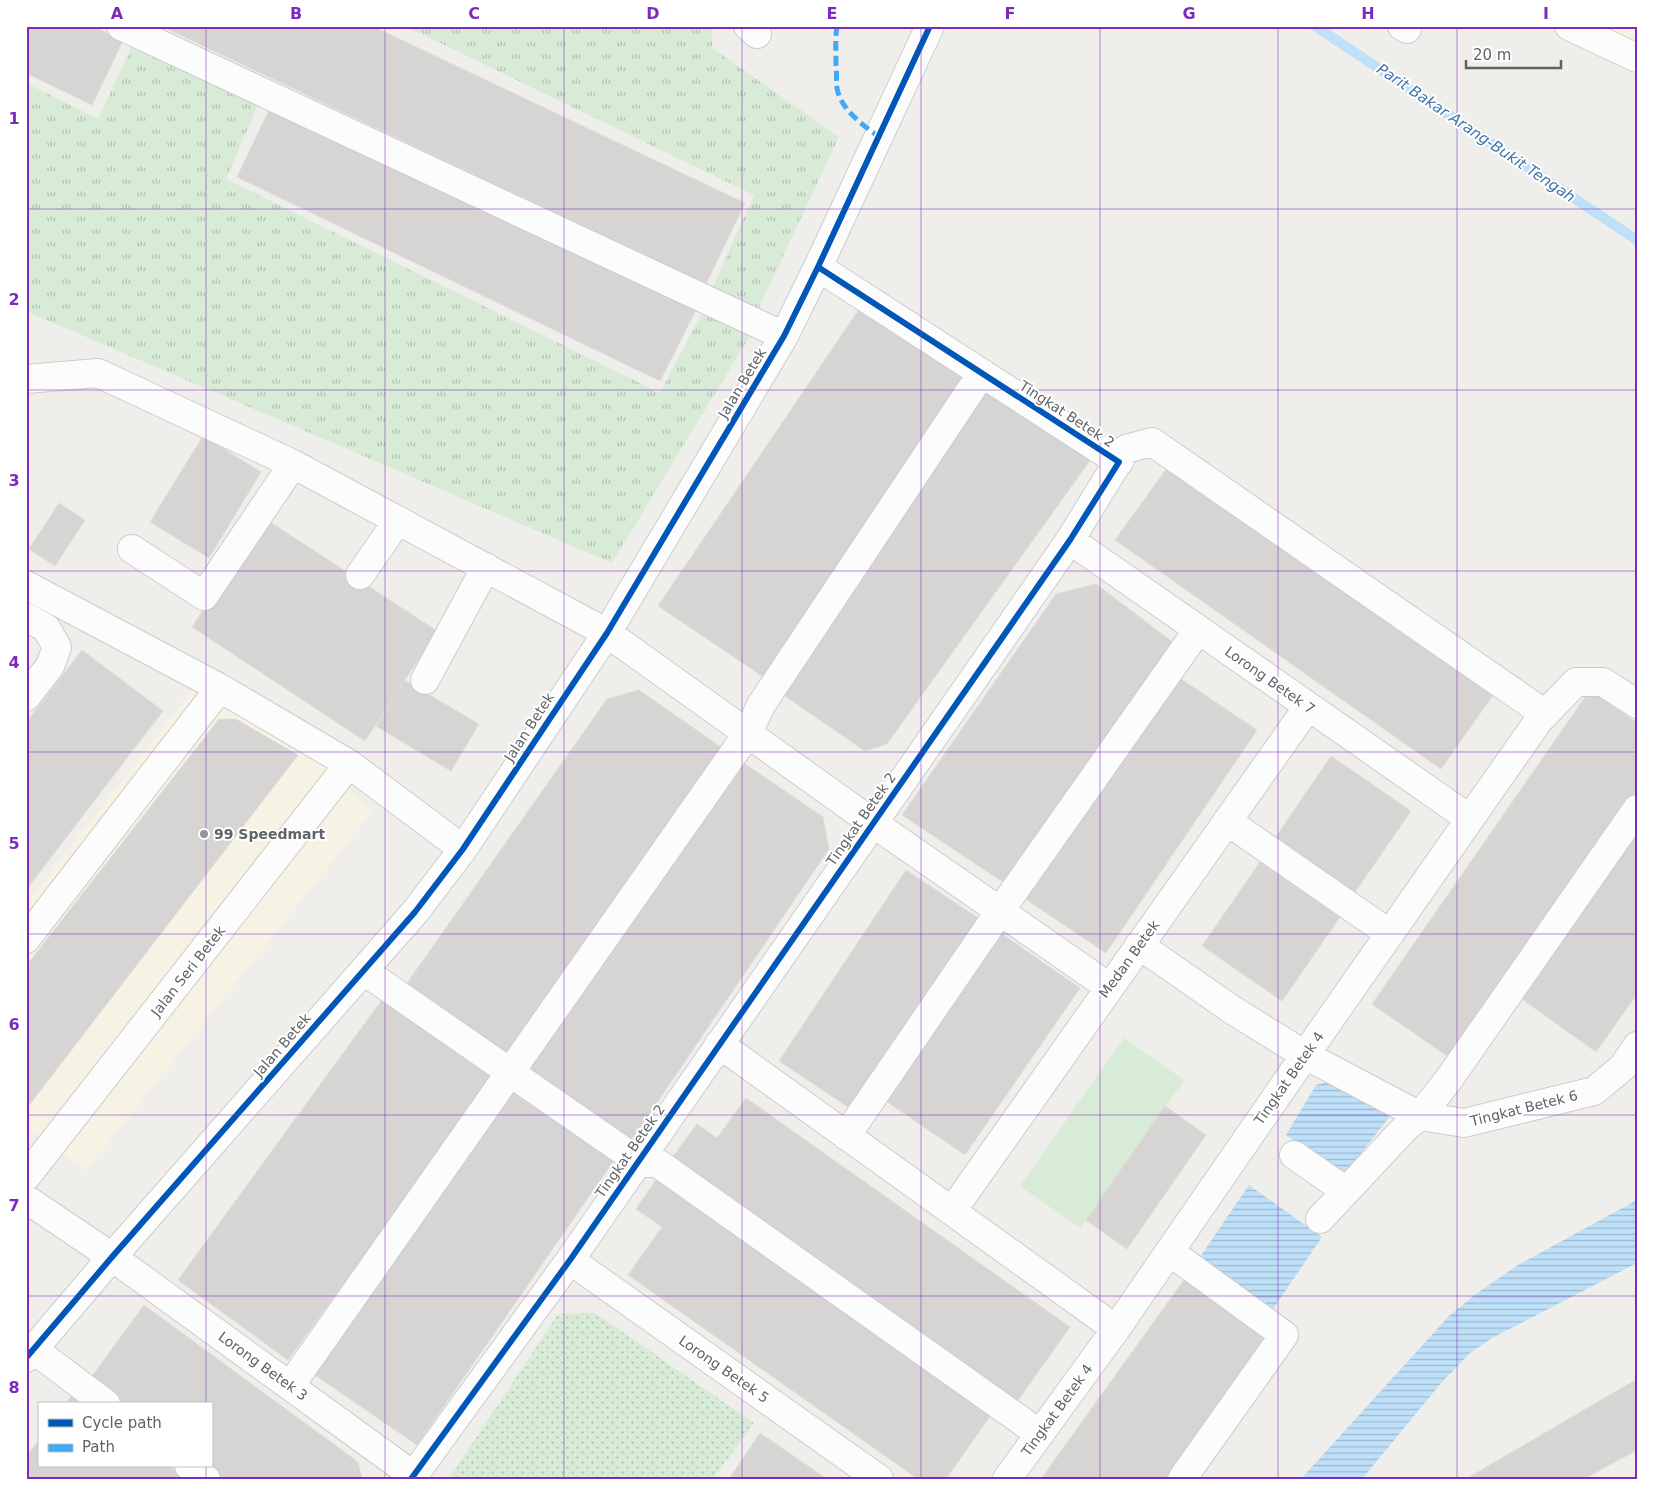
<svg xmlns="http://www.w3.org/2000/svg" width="1663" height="1505" font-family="'DejaVu Sans',sans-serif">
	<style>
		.commercial { fill: #f7f3e4 }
		.grass { fill: url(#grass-tufts) }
		.park { fill: url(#park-dots) }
		.pitch { fill: #d8ebd6 }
		.water { fill: url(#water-rules) }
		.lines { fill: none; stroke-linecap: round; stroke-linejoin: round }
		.stream { stroke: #bfe0f9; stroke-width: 10 }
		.building { fill: #d6d5d3; stroke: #deddd9 }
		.minor-casing { stroke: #cbcccc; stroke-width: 30 }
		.minor { stroke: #fdfcfc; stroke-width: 28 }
		.quiet { stroke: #3fa9f5; stroke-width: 5; stroke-dasharray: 10 5; stroke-linecap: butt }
		.cycleway-casing { stroke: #fff; stroke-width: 9 }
		.cycleway { stroke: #0057b8; stroke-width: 6 }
		.grid { fill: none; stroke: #7b2cbf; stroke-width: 1; stroke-opacity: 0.55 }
		.poi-dot { fill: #919496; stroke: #fff; stroke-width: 2 }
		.labels { text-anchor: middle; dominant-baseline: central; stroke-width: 4; stroke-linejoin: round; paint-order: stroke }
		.street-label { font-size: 14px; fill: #5f6368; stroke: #fff }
		.poi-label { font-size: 14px; font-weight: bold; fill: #5f6368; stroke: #fff; text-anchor: start }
		.water-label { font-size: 15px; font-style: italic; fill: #4174aa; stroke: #fff }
		.neatline { fill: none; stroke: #7b2cbf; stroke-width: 2 }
		.grid-label { font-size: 16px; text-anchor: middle; font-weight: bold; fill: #7b2cbf }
	</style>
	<defs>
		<pattern id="grass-tufts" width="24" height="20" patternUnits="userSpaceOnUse" patternTransform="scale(1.25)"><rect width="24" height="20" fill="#d8ebd6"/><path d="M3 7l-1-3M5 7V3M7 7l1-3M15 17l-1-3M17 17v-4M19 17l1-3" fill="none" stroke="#b2c2b1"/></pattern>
		<pattern id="park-dots" width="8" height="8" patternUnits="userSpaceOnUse" patternTransform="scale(1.25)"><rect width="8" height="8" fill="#d8ebd6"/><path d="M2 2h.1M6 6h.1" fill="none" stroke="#b2c2b1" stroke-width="1.8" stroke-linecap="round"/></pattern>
		<pattern id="water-rules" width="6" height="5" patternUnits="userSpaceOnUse" patternTransform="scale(1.25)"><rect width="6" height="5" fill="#bfe0f9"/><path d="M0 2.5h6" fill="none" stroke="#9eb9cd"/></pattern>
	</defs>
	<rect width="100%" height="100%" fill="#efeeea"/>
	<path class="commercial" d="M1569 26H1637V58Z
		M194 688 326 762 371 813 86 1170 26 1128V904Z"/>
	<path class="grass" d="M405 26H712V48L839 137 757 312 711 291 754 195Z
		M134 42 260 100 226 179 660 393 704 309 751 334 612 563 26 311V83L98 119Z"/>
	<path class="park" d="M595 1313 754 1423 713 1479H449L558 1314Z"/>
	<path class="pitch" d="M1124 1038 1184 1080 1080 1228 1020 1186Z"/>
	<path class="water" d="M1345 1077 1394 1111 1344 1175 1286 1135 1316 1085Z
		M1249 1185 1322 1237 1273 1309 1200 1257Z
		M1637 1200V1263L1494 1337 1470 1353 1442 1382 1362 1479H1301L1449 1316 1476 1294 1518 1265Z"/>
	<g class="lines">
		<path class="stream" d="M1315 26 1637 240"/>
	</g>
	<path class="building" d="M26 26H93L123 41 92 105 26 73Z
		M161 26H372L745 203 706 284Z
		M271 106 697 308 660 381 237 177Z
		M864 302 970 374 765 678 658 606Z
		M980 389 1091 459 887 744 865 751 779 692Z
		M203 436 261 472 209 558 150 522Z
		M1170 464 1496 691 1441 769 1115 540Z
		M59 503 85 520 55 566 29 549Z
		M264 518 437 631 365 741 192 627Z
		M1096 584 1174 643 1006 884 902 815 1056 594Z
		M82 650 163 711 26 890V723Z
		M1175 675 1257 730 1106 953 1024 898Z
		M404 680 479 724 451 771 376 726Z
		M639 690 725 750 510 1057 405 986 607 699Z
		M1590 690 1637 723V790L1450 1058 1372 1004Z
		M219 719H236L298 755 30 1104 26 1105V966Z
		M1331 756 1411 811 1353 895 1273 841Z
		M738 759 823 817 829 849 631 1141 526 1070Z
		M1637 830V994L1596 1052 1519 997Z
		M1260 862 1340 917 1282 1001 1202 946Z
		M906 870 978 918 851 1109 779 1061Z
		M999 932 1080 988 965 1155 883 1099Z
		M384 997 494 1077 288 1360 178 1280Z
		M511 1085 617 1156 417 1445 312 1373Z
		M746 1098 1070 1327 1014 1406 669 1162 697 1124 717 1138Z
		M1165 1106 1206 1135 1127 1249 1086 1220Z
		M658 1177 993 1412 946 1479H918L628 1275 662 1227 636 1209Z
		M1186 1277 1271 1338 1170 1479H1041Z
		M144 1305 358 1462 362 1479H218L211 1466V1404H115L87 1383Z
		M1637 1379V1450L1584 1479H1466Z
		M72 1395 84 1404H66Z
		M760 1433 827 1479H729Z
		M39 1440V1466H169L187 1479H26V1457Z"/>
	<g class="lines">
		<g class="minor-casing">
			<path id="minor" d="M121 26 784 336
				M748 26 757 34
				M1402 26 1407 29
				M1569 26 1637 58
				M818 267 1119 462
				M26 379 98 373 293 464 607 633 873 823 1109 987
				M1070 540 1470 819
				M132 549 204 596 293 464
				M360 575 398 520
				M26 585 220 688 349 764 463 849
				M26 617 46 628 57 647 50 666 26 697
				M425 680 486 567
				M1227 821 1390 934
				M26 939 220 688
				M1139 945 1231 1009 1305 1055 1420 1116 1464 1123 1594 1091 1623 1067 1637 1046
				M364 971 638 1161 659 1164 1040 1434
				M719 1044 1116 1329
				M846 1136 1000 911 1198 630
				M1294 1155 1346 1191
				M26 1177 349 764
				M26 1199 112 1257 414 1476
				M952 1211 1308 707
				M1320 1219 1408 1125 1420 1116 1449 1079 1637 809
				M1170 1252 1284 1335 1182 1479
				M570 1260 879 1479
				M33 1349 106 1404
				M26 1358 112 1257 415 912 463 849 607 633 784 336 818 267 930 26
				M290 1386 748 733 761 705 982 373
				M189 1466 206 1479
				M411 1479 570 1260 1070 540 1126 449 1152 442 1545 714
				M1007 1479 1116 1329 1305 1055 1539 720 1576 682H1603L1637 704"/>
		</g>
		<use href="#minor" class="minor"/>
		<path class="quiet" d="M837 26C835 39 836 51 836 65 837 72 836 80 837 88 840 109 863 125 879 137"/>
		<g class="cycleway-casing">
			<path id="cycleway" d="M26 1358 112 1257 415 912 463 849 607 633 784 336 818 267 930 26
				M411 1479 570 1260 1070 540 1119 462 818 267"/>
		</g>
		<use href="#cycleway" class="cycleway"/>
	</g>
	<path class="grid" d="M206 26V1404M385 26V1479M564 26V1479M742 26V1479M921 26V1479M1100 26V1479M1278 26V1479M1457 26V1479M26 209H1637M26 390H1637M26 571H1637M26 752H1637M26 934H1637M26 1115H1637M26 1296H1637M206 1466V1479"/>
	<circle class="poi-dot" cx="204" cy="834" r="5"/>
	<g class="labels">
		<g class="street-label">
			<text transform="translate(742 383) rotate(-59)">Jalan Betek</text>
			<text transform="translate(1067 414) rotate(33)">Tingkat Betek 2</text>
			<text transform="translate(1270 680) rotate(35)">Lorong Betek 7</text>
			<text transform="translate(529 727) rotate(-57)">Jalan Betek</text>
			<text transform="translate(861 819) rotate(-55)">Tingkat Betek 2</text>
			<text transform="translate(1129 959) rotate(-54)">Medan Betek</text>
			<text transform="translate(188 971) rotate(-52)">Jalan Seri Betek</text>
			<text transform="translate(282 1045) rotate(-49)">Jalan Betek</text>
			<text transform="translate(1289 1078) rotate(-55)">Tingkat Betek 4</text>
			<text transform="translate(1524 1108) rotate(-14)">Tingkat Betek 6</text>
			<text transform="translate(630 1151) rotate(-55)">Tingkat Betek 2</text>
			<text transform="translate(263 1366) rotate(36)">Lorong Betek 3</text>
			<text transform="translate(724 1369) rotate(35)">Lorong Betek 5</text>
			<text transform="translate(1057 1410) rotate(-54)">Tingkat Betek 4</text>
		</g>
		<g class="poi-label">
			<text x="214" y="834">99 Speedmart</text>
		</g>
		<g class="water-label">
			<text transform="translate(1476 133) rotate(34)">Parit Bakar Arang-Bukit Tengah</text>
		</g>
	</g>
	<rect width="1663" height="1505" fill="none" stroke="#ffffff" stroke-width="55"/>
	<rect x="38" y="1402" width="175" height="65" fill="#ffffff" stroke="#bfc1c3"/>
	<rect x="48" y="1419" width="25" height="8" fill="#0057b8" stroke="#bfc1c3"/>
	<text x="82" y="1428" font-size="15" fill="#5f6368">Cycle path</text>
	<rect x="48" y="1444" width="25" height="8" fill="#3fa9f5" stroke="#bfc1c3"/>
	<text x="82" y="1452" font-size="15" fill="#5f6368">Path</text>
	<path d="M1466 60v8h95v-8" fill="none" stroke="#5f6368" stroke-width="2.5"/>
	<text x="1473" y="60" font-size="15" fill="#5f6368" stroke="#ffffff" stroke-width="4" paint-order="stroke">20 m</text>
	<rect x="28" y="28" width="1608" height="1450" class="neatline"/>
	<g class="grid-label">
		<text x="117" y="19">A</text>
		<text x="296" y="19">B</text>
		<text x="474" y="19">C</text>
		<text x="653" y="19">D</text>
		<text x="832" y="19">E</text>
		<text x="1010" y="19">F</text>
		<text x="1189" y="19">G</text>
		<text x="1368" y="19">H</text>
		<text x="1546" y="19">I</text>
		<text x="14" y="124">1</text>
		<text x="14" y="305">2</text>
		<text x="14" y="486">3</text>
		<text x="14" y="668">4</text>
		<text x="14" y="849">5</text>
		<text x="14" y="1030">6</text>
		<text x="14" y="1211">7</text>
		<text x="14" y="1393">8</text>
	</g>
</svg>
